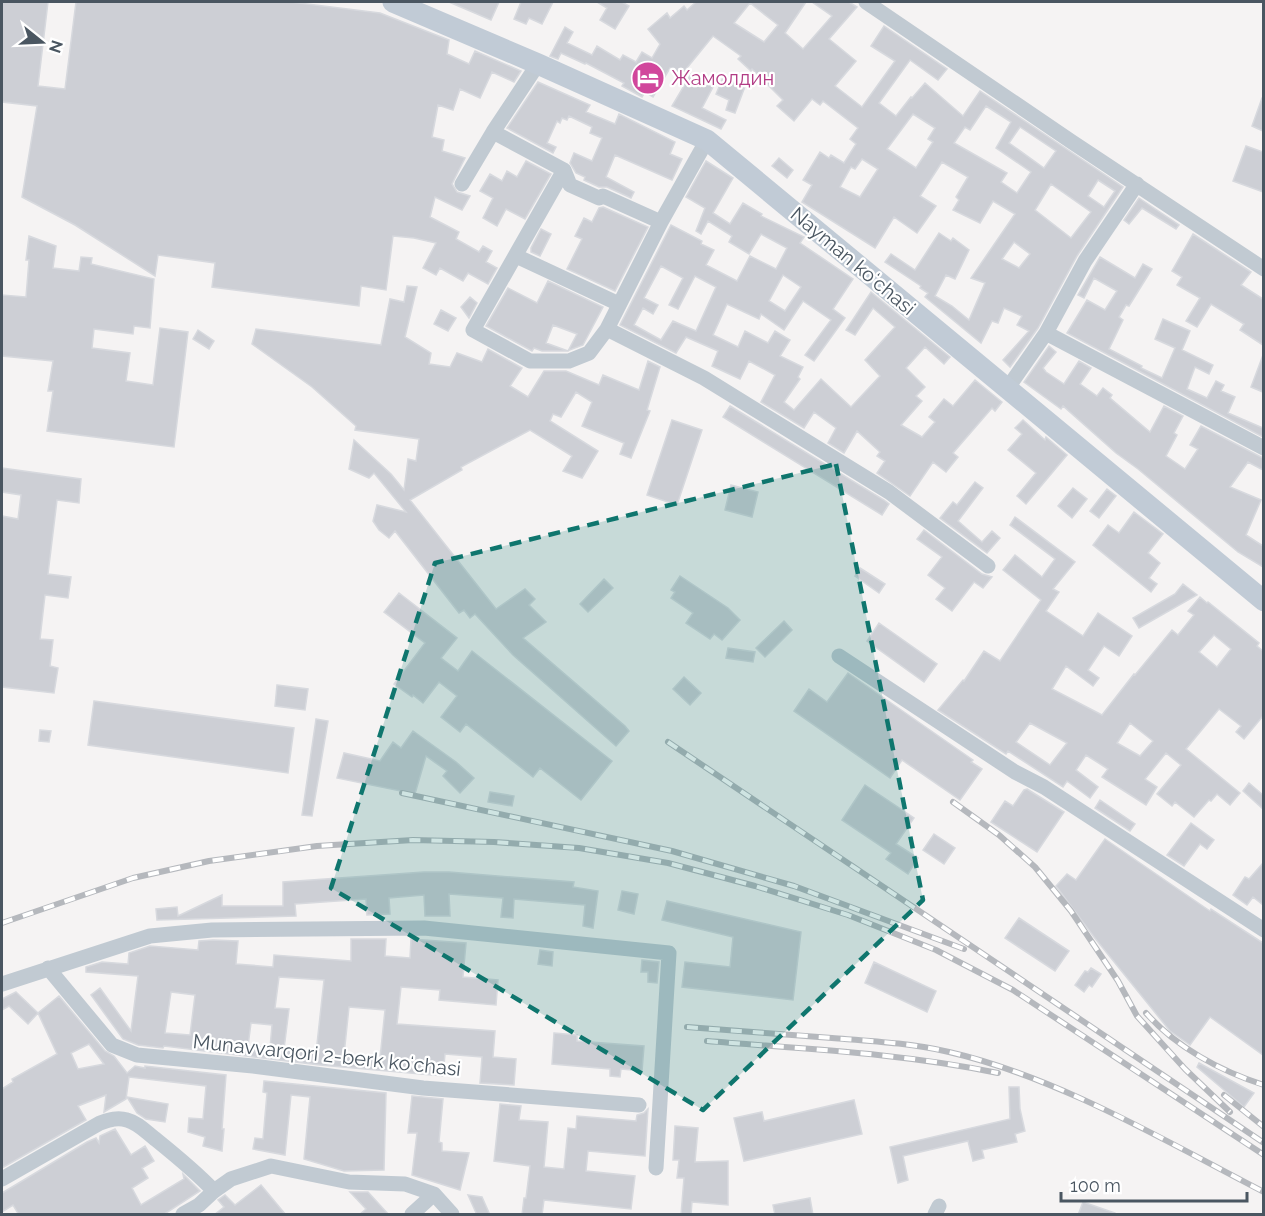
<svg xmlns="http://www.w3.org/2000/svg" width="1265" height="1216" font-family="Raleway,sans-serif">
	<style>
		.building { fill: #cdcfd5; stroke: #d7d9de; stroke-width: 1.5; fill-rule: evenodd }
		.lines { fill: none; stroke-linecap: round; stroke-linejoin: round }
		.minor { stroke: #c1cad2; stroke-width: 15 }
		.secondary { stroke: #c1cbd6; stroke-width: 21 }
		.rail-casing { stroke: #b5b8bd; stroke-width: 6 }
		.rail { stroke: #fff; stroke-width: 4; stroke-dasharray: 11; stroke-linecap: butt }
		.marked { fill: #0f766e; fill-opacity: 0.2; stroke: #0f766e; stroke-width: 4.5; stroke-dasharray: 12 8; stroke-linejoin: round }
		.labels { text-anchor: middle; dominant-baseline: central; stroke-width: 4.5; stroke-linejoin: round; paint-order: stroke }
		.hotel-label { font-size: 20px; fill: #b23c85; stroke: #fff; text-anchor: start }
		.street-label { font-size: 20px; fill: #4a5661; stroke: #fff }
	</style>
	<rect width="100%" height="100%" fill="#f5f3f3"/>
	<path class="building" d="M2 2H48L38 86 65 89 76 2H291L380 13 449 40 447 54 469 64 475 51 521 71 514 82 492 72 480 98 460 89 453 110 438 105 432 137 444 140 442 151 465 158 452 184 457 192 470 196 462 210 435 197 430 217 459 232 456 239 479 252 483 246 492 251 486 262 497 268 488 284 468 273 463 281 440 268 436 275 423 268 436 243 414 238 393 236 386 290 361 286 359 306 212 287 215 263 158 255 155 276 75 225 22 197 37 106 2 102Z
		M449 2H499L491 20Z
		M521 2H553L542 24 529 18 526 24 514 19Z
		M597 2H622L629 6 615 29 600 20 607 8Z
		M696 2H806L785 33 803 49 832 16 812 2H849L857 7 829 39 856 61 835 86 862 107 895 61 871 46 884 26 947 69 938 80 910 60 879 103 896 116 911 97 912 98 925 83 963 116 980 91 1123 187 1077 256 1038 328 1010 367 1003 360 1029 331 1017 325 1022 316 1004 308 998 323 992 321 981 343 925 297 928 293 920 288 921 286 885 262 891 254 915 270 939 233 951 241 953 238 969 250 955 279 946 275 935 296 952 306 969 320 985 283 971 278 1015 214 993 201 980 223 953 210 959 200 956 197 968 177 942 162 920 196 936 206 917 233 894 217 875 248 802 202 812 185 803 180 820 152 829 158 831 155 844 163 856 144 850 139 858 128 823 101 820 105 812 99 794 121 777 106 783 100 752 69 751 71 738 59 741 56 713 36 682 74 670 68 653 97 645 92 642 97 622 86 624 83 586 63 585 64 561 53 558 59 550 56 565 27 573 32 567 43 592 55 597 46 620 60 623 55 636 62 642 52 652 58 660 44 648 29 667 13 670 18 684 6 687 10ZM750 3 778 25 764 42 734 23ZM986 106 1011 122 996 148 1031 172 1017 193 1001 182 1007 173 954 143 965 127 970 130ZM913 114 935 128 928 139 933 142 916 168 887 149ZM1020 127 1056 151 1044 168 1009 143ZM862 159 878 169 860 197 840 187 851 167 855 169ZM1098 180 1115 191 1104 207 1088 196ZM1051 184 1091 212 1071 238 1035 210ZM1014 242 1030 254 1019 268 1002 259Z
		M691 74 713 87 702 108 726 120 721 129 672 106Z
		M724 75 746 84 735 113 726 110 729 100 716 94Z
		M538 82 590 105 586 112 615 124 619 114 675 142 670 154 682 159 672 180 615 155 606 177 634 192 631 198 607 187H599L584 180 585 177 576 173 570 163 574 153 592 161 602 138 590 133 592 127 569 116 567 120 562 118 560 123 557 121 547 143 556 147 553 153 507 128Z
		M1262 98H1263V131L1252 126Z
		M1246 146 1263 152V192L1233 181Z
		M779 158 793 170 787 178 772 166Z
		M526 161 551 174 525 219 506 209 497 226 483 218 493 198 480 191 490 174 502 181 507 171 517 177Z
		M706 161 733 178 713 213 730 224 743 203 762 214 761 216 804 237 800 243 853 279 833 309 845 318 814 361 805 355 831 320 803 301 784 330 761 314 759 319 727 304 713 335 738 347 745 331 768 343 775 331 790 340 780 356 803 367 798 377 800 379 784 402 794 410 821 379 851 407 880 376 865 360 895 327 873 308 855 335 846 330 871 292 950 357 944 364 925 347 906 368 925 387 916 396 922 401 901 425 922 437 935 422 929 417 944 399 953 406 975 380 1002 402 995 411 992 408 953 453 958 457 946 472 933 462 910 496 877 473 885 461 877 456 880 452 857 431 844 453 828 443 836 428 814 412 804 428 761 402 775 375 749 361 740 379 712 366 718 351 686 337 676 353 620 325 671 225 702 241 701 244 714 250 706 265 737 281 750 256 776 269 787 248 761 234 749 254 729 242 732 236 708 221 701 234 696 231 705 208 686 197ZM661 266 683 278 669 305 678 309 695 276 716 287 696 331 673 321 661 340 634 325 643 308 653 314 658 305 644 298ZM783 275 801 287 785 311 769 301Z
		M1139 198 1179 225 1176 229 1142 208 1129 224 1124 220Z
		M603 207 648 227 615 291 567 269 582 239 575 236 584 218 592 222 599 208Z
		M541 229 551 234 540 256 531 252V248Z
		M1193 234 1251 272 1241 285 1263 299V345L1240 330 1244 324 1211 304 1197 327 1186 321 1200 298 1177 285 1182 277 1172 271Z
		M29 236 56 246 53 268 79 271 81 257 92 258 91 264 154 279 150 328 134 326 133 334 94 329 92 348 130 353 126 381 153 385 160 328 188 332 174 447 47 431 53 391H48L53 361 2 356V295L26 297 29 260H26Z
		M1100 257 1135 278 1143 264 1152 269 1129 306 1126 305 1119 317 1123 320 1109 349 1142 366 1141 368 1162 378 1175 348 1155 339 1163 319 1190 331 1182 350 1213 365 1209 374 1195 367 1187 389 1207 398 1216 381 1224 385 1221 391 1235 397 1228 413 1263 428V437L1067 333 1087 300 1105 310 1117 291 1094 278 1084 298 1078 295Z
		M548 281 603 307 583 345 567 351H542L534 348 532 351 486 326 508 288 537 303ZM553 325 577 334 568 351 546 343Z
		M407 286 417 287 405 337 431 353 429 364 450 367 457 353 482 362 488 349 522 368 510 386 528 397 544 371H566L599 385 603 375 639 390 648 361 660 367 647 410 650 411 631 458 620 454 624 443 582 426 592 402 576 392 561 417 553 414 550 421 598 451 582 478 563 471 572 456 530 430 461 467 462 470 410 500 496 609 525 589 535 599 529 605 546 622 523 638 625 726 629 731 616 746 513 655 475 614 470 618 464 610 459 613 395 531 389 538 379 530 373 521 377 505 406 512 374 473 369 478 349 469 354 440 391 474 404 490 408 459 416 461 419 439 355 430 356 426 312 387 252 344 256 329 381 345 390 299 404 302Z
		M470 297 477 303 469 318 461 307Z
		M441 310 456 318 448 331 434 324Z
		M198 330 214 341 209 349 193 339Z
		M1049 346 1056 352 1043 368 1046 372 1064 384 1079 361 1091 368 1080 384 1097 396 1103 388 1112 395 1110 398 1150 432 1164 406 1183 416 1174 433 1177 435 1166 456 1185 469 1198 449 1190 445 1201 426 1263 458V470L1248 462 1230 487 1261 500 1246 535 1263 546V567L1238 552 1138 469 1116 453 1063 406 1061 409 1024 382Z
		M1263 355V392L1251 387Z
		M730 406 884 500 889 504 882 515 723 417Z
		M672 420 702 430 677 505 647 495Z
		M1023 420 1045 440 1046 437 1067 455 1026 504 1017 496 1036 473 1008 450 1022 434 1015 428Z
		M2 468 81 479 79 503 57 500 48 574 71 577 68 598 45 595 40 639 53 640 50 666 58 668 54 693 2 687V516L18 519 21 495 2 492Z
		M975 482 983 488 958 521 982 542 992 531 1000 538 987 553 940 518 953 502 957 505Z
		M731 485 758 492 752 517 725 510Z
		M1073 488 1087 499 1072 518 1058 506Z
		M1107 489 1116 496 1099 518 1090 511Z
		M1134 512 1163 534 1148 553 1160 563 1149 578 1157 584 1151 592 1093 545 1108 525 1119 533Z
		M1015 517 1075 562 1053 589 1059 592 1046 611 1083 636 1098 613 1132 636 1119 656 1104 646 1088 670 1099 678 1093 686 1066 666 1052 689 1102 715 1134 674 1135 675 1172 630 1178 635 1194 615 1188 611 1200 597 1207 603 1208 602 1259 643 1257 646 1263 651V716L1244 739 1236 732 1241 726 1219 709 1186 749 1240 793 1230 805 1217 794 1211 801 1209 800 1194 817 1175 802 1172 806 1157 794 1181 765 1166 753 1145 779 1157 787 1146 805 1102 777 1108 769 1086 755 1076 770 1098 787 1090 798 1067 781 1063 787 1008 751 1006 754 938 710 963 680 964 681 984 651 1000 661 1041 600 1003 570 1015 555 1042 577 1055 559 1010 525ZM1214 635 1231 649 1217 667 1199 652ZM1030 723 1067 743 1050 765 1016 742ZM1130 723 1153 741 1140 756 1117 743Z
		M924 530 982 574 992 577 983 588 974 582 952 611 936 599 945 588 928 575 942 557 917 539Z
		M860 568 885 584 879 593 855 576Z
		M680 576 728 608 740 620 722 640 714 634 710 639 686 623 693 613 671 598 675 592 671 590Z
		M604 579 613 588 588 612 580 604Z
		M1183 584 1197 595 1139 628 1133 618 1175 594Z
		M399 593 457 638 441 658 458 671 472 651 612 761 581 800 540 768 533 777 466 724 460 732 441 717 457 696 439 682 423 703 413 695 412 697 394 684 425 643 384 612Z
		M784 621 792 630 765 657 756 648Z
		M879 623 937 664 924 682 867 641Z
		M728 648 755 652 753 662 726 658Z
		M848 673 973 760 971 762 982 769 960 800 902 760 890 778 794 711 809 689 827 702Z
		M684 677 701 693 690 705 673 689Z
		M277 685 308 689 305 710 275 706Z
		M94 701 294 728 288 773 88 745Z
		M316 719 328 721 312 816 302 815Z
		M40 730 51 731 49 742 39 741Z
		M413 731 456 762 474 778 460 793 443 776 447 771 426 756 415 794 337 778 344 753 380 761 393 742 401 748Z
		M1249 783 1263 795V809L1243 791Z
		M865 785 914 818 896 844 918 858 908 874 886 859 891 853 842 820Z
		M1027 789 1064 812 1037 852 991 822 1005 801 1013 806 1024 790Z
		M490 792 514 796 512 806 488 802Z
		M1100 800 1135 824 1130 831 1095 808Z
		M1191 823 1214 840 1207 849 1200 844 1184 866 1167 855Z
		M934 834 955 848 944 864 923 850Z
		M1105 839 1210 911 1211 909 1263 943V1055L1210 1017 1190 1045 1170 1031 1094 937 1056 886 1067 874 1076 880Z
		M1263 863V905L1253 897 1247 905 1233 895 1245 877 1249 879Z
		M424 872H449L574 882 573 887 598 891 593 928 583 926 585 905 514 899 513 918 501 917 503 898 449 894 450 916H425L424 895 389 898 390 914 367 915 366 899 295 904 296 916 157 920 156 909 177 907 178 916 222 895V906H283V882Z
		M622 891 638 894 634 914 618 910Z
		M667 901 801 932 793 1000 682 987 685 962 730 967 733 937 662 920Z
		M1019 918 1069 951 1055 971 1005 938Z
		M351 939H386L385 956 410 958 411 939 466 943 463 977 498 980 496 1005 439 1000 440 990 401 987 397 1024 495 1031 493 1057 516 1059 514 1085 480 1083 482 1057 445 1054 443 1076 320 1065 164 1046 163 1048 138 1045 123 1039 91 995 100 988 131 1031 138 976 86 972V967L102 962 128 964 129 953 150 946 198 950 199 941 213 940 238 941 236 964 273 967 274 955 351 961ZM279 977 324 980 316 1053 284 1049 289 1009 275 1008ZM171 992 195 995 190 1035 165 1033ZM349 1007 385 1010 380 1058 344 1055ZM251 1023 272 1025 270 1048 248 1046Z
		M540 950 553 952 552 966 538 964Z
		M642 960 659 962 657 983 648 982V972H641Z
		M874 962 936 991 927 1012 865 983Z
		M1091 968 1101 974 1092 987 1089 985 1084 992 1075 985 1085 971 1088 972Z
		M16 992 38 1013 28 1024 9 1006 2 1010V999Z
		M59 996 105 1051 114 1056 127 1073 135 1066 145 1068V1066L226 1075 222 1129H224L222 1151 203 1146 205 1137 188 1132 189 1118 203 1119 206 1086 129 1077 126 1099 104 1112 106 1095 78 1106 86 1120 2 1168V1089L13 1082 12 1079 57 1054 38 1013ZM89 1044 104 1064 78 1069 71 1053Z
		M554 1033 577 1035V1041L644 1046 642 1071 621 1069 620 1077 610 1076V1069L552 1064Z
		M1199 1063 1254 1093 1244 1107 1197 1067Z
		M264 1081 386 1093 384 1170 344 1171 304 1159 310 1097 291 1095 285 1155 253 1149 255 1138 263 1139 267 1093 263 1092Z
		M1009 1087H1019L1020 1109 1025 1131 1015 1134 1017 1142 982 1150 984 1158 973 1161 968 1141 903 1156 908 1180 898 1183 890 1147 1010 1119Z
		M412 1096 443 1099 439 1142 442 1143V1151L469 1153 460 1190 412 1175 417 1133H408Z
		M127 1097 168 1104 165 1122 146 1119 137 1113Z
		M854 1100 862 1134 744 1161 734 1118 762 1112 764 1121Z
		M500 1104 521 1106 519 1120 548 1122 544 1167 564 1169 568 1128 576 1129 577 1116 636 1121 637 1115 644 1113 648 1109 645 1156 588 1151 586 1171 635 1176 631 1209 544 1200 542 1215H522L524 1198H526L530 1166 494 1161Z
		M675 1126 698 1128 695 1162 728 1161V1205L692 1202 691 1215H681L684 1178H677L679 1160H673Z
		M115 1129 131 1155 145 1146 154 1161 142 1168 148 1178 132 1188 141 1205 184 1179 183 1174 200 1191 163 1215H19L13 1205 2 1212V1193L87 1142 96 1138 99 1143 100 1136Z
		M261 1185 286 1215H214L224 1207 218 1200 225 1195 235 1205Z
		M350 1192H368L389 1215H359L366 1209Z
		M468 1195 482 1197 490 1215H477Z
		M810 1198 813 1215H775L773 1205Z
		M1083 1202 1115 1213V1215H1078Z"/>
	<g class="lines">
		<path class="minor" d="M866 2 1072 142 1264 269
			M493 132 538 64
			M564 170 473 330 530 361H569L589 353 607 329 661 222 707 140
			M462 184 493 132 564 170 570 185 599 198 603 196 661 222
			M516 256 619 304
			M607 329 704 378 889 492 988 566
			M1046 333 1264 448
			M1007 389 1046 333 1085 261 1137 184
			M839 656 1015 772 1044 787 1264 930
			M48 968 112 1045 137 1055 253 1066 423 1088 639 1105
			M2 984 150 936 212 930 424 928 669 953 656 1168
			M2 1179 100 1123C109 1120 117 1117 127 1120 138 1123 145 1131 154 1138 175 1155 195 1171 214 1191
			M183 1214 199 1205 214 1191 231 1179 271 1166 349 1182 405 1184 434 1194 452 1214
			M412 1214 434 1194
			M935 1214 939 1206"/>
		<path class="secondary" d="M393 2 538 64 707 140 1264 601"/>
		<g class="rail-casing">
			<path id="rail" d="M668 742 1264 1143
				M402 793 672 851 794 886 964 949
				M953 802 999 835 1035 867 1071 911 1118 981 1137 1016 1185 1069 1230 1112
				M2 923 133 878 209 861 317 846 413 840 494 842 579 848 668 863 755 886 848 915 936 950 1013 990 1264 1155
				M1146 1013C1176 1047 1220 1071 1264 1085
				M687 1027C735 1031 784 1034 832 1038 871 1041 911 1043 949 1052 1058 1077 1165 1141 1264 1192
				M707 1041C804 1049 902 1053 998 1073
				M1224 1095 1264 1127"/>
		</g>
		<use href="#rail" class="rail"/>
	</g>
	<path class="marked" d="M836 464 923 900 703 1110 331 888 435 563Z"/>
	<defs>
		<g id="hotel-disc" transform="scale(1.725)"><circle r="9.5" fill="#d1479c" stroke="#fff"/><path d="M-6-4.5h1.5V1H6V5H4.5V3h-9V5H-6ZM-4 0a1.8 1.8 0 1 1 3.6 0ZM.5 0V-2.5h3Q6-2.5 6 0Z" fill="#fff"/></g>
	</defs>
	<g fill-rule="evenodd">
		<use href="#hotel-disc" x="648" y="78"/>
	</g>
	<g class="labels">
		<g class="hotel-label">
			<text x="671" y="78">Жамолдин</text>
		</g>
		<g class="street-label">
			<text transform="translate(853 261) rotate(40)">Nayman koʻchasi</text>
			<text transform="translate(327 1055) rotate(6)">Munavvarqori 2-berk koʻchasi</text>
		</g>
	</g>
	<rect width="1265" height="1216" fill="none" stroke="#4a5661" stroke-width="6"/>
	<g transform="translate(42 42) rotate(108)" stroke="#ffffff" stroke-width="4.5" paint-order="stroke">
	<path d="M0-4.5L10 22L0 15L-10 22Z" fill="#4a5661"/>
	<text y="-9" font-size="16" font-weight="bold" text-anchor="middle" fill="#4a5661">N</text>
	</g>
	<path d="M1061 1192v9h186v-9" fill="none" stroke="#4a5661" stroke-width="3"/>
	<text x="1070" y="1192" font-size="18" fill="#4a5661" stroke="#ffffff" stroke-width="4.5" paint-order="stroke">100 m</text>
</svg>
